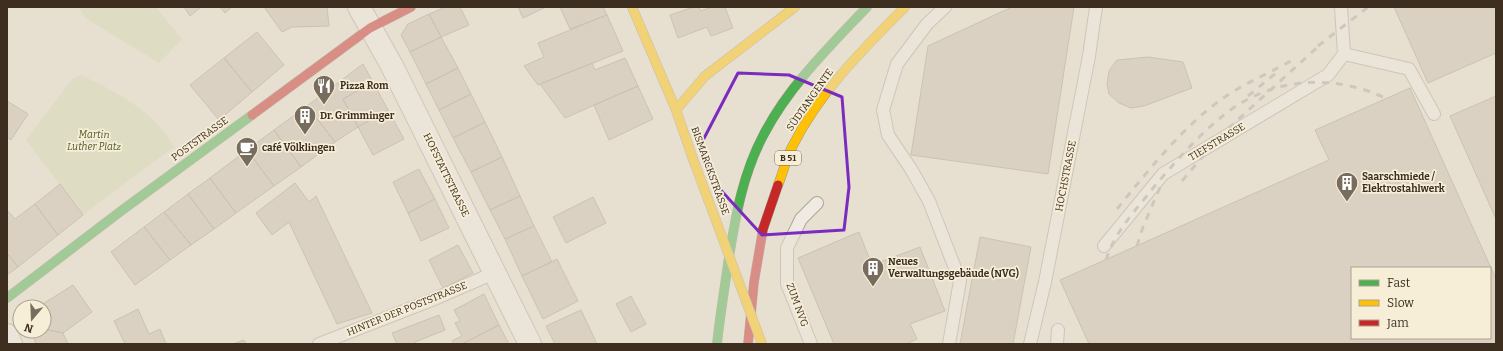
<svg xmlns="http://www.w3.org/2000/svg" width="1503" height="351" font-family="Bitter,serif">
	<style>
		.green { fill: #d6d7b3 }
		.building { fill: #cbbfb2; stroke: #a89c90; fill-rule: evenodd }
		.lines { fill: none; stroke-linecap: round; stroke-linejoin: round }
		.lane-casing { stroke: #ada599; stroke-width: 14 }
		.street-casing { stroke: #ada599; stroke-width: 24 }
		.fast-casing { stroke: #9c958a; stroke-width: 10 }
		.slow-casing { stroke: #9c958a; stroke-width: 10 }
		.jam-casing { stroke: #9c958a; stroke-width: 10 }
		.lane { stroke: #efebe3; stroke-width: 12 }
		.street { stroke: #efebe3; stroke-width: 22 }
		.fast { stroke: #4caf50; stroke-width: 9 }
		.slow { stroke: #ffc107; stroke-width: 9 }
		.jam { stroke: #c62828; stroke-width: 9 }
		.rail { stroke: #afaaa2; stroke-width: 3; stroke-dasharray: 7 7; stroke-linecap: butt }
		.slow-bridge-casing { stroke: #9c958a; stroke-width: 10; stroke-linecap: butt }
		.slow-bridge { stroke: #ffc107; stroke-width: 9 }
		.marked { fill: none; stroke: #7b2cbf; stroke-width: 3; stroke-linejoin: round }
		.labels { text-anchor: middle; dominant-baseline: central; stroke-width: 3.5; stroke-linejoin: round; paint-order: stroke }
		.shield { fill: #f7eed8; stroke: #756857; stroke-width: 1 }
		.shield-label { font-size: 9px; font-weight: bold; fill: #3d2e20 }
		.poi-label { font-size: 10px; font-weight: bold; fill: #3d2e20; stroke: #f7eed8; text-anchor: start }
		.street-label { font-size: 10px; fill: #3d2e20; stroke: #f7eed8 }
		.park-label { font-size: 10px; font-style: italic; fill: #4d5a26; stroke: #f7eed8 }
	</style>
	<rect width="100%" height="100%" fill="#e7e0d1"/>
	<path class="green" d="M79 7H156L182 39 159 63 85 18Z
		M81 75C115 91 156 112 174 147L83 215 26 140 73 78Z"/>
	<path class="building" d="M184 7H201L190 16Z
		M220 7H232L225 13Z
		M264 7H327L329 26 292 27 282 32Z
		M446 7H460L469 25 441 37 429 14Z
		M518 7H546L523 18Z
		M560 7H603L607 15 570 29Z
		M694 7H699L700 11 712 7H725L733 28 711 36 707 27 678 38 670 15Z
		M1012 7H1074L1048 174 911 155 928 46Z
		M1394 7H1496V53L1428 83Z
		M429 14 441 37 410 52 401 35 408 24Z
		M607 15 623 51 538 85 524 66 544 57 538 43Z
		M257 32 284 65 252 92 224 58Z
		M441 37 458 68 426 84 410 52Z
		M1148 57 1183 62 1192 88 1144 106 1131 108 1119 103 1109 94 1107 84 1109 71 1117 60Z
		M224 58 252 92 219 120 190 85Z
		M625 58 638 86 565 118 540 84 592 63 595 70Z
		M363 64 373 82 343 99 358 127 335 142 307 106Z
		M458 68 471 94 439 110 426 84Z
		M373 82 388 110 358 127 343 99Z
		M638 86 653 119 609 140 594 105Z
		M1410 88 1496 279V344H1089L1060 280 1329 160 1315 130ZM1352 268H1490V338H1352Z
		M471 94 485 122 453 138 439 110Z
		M1496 96V219L1450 116Z
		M7 101 28 114 11 140 7 137Z
		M307 106 335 142 301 167 274 130Z
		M388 110 404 139 373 155 358 127Z
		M485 122 502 157 471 172 453 138Z
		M274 130 301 167 274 186 247 150Z
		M247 150 274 186 236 213 210 178Z
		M502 157 520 196 490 210 471 172Z
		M419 169 435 199 408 213 393 182Z
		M210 178 236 213 214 229 188 194Z
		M295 183 309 202 316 196 372 313 337 324 289 222 272 235 256 213Z
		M60 184 83 215 58 235 35 204Z
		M188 194 214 229 191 245 164 212Z
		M520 196 534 226 505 239 490 210Z
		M593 197 606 223 566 243 553 217Z
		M435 199 449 228 421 241 408 213Z
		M35 204 58 235 18 267 7 253V210L15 219Z
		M164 212 191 245 170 260 144 227Z
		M534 226 552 262 522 276 505 239Z
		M144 227 170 260 135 285 111 252Z
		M859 232 872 265 920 247 945 311 910 324 917 339 906 344H834L798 258Z
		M980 237 1031 247 1013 344H960Z
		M458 245 473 273 443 288 429 260Z
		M7 253 18 267 7 275Z
		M557 259 578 301 543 319 522 276Z
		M73 285 92 312 63 333 44 329V307H38Z
		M484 294 499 325 462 344H454L452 341 462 336 455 323 460 321 454 310Z
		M631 296 646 324 631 332 616 304Z
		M138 309 149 334 160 329 166 344H125L114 321Z
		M581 310 597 344H555L546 326Z
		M439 315 445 330 415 342 416 344H397L392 333Z
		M499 325 509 344H462Z
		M44 329 63 333 68 344H36L31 331H44Z
		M244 340 246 344H233Z"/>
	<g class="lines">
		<g class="lane-casing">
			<path id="lane" d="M945 7 927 24 897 64 883 110 888 135 911 169 929 201 960 281 949 344
				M1341 7 1344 54
				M1344 54 1409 69 1434 114
				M1104 246 1163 174 1328 75 1344 54
				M319 344 432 300 494 273
				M811 344 787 284V248L801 219 817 203
				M1030 344 1045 282 1089 56 1096 7
				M1057 344 1058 330"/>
		</g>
		<g class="street-casing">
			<path id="street" d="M359 7 392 66 530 344
				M7 335 11 344"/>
		</g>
		<g class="fast-casing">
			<path id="fast" d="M7 298 121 211 252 115
				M717 344C720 315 725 286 729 257 736 214 743 173 764 134 789 86 830 46 867 7"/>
		</g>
		<g class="slow-casing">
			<path id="slow" d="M632 7 676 110 693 159
				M676 110 705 76 795 7
				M778 185C783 173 786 159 792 147 819 93 862 50 905 7"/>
		</g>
		<g class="jam-casing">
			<path id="jam" d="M252 115 370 28 411 7
				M748 344 754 282 763 229 778 185"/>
		</g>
		<use href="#lane" class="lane"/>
		<use href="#street" class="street"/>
		<use href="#fast" class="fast"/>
		<use href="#slow" class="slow"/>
		<use href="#jam" class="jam"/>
		<path class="rail" d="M1318 46 1368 7
			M1248 96 1276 73
			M1182 181 1220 136 1322 43
			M1117 209C1148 171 1179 131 1219 101 1241 85 1267 74 1291 61
			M1137 246 1143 227 1161 185
			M1106 260C1115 231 1136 210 1154 187 1176 161 1202 131 1229 111 1275 77 1334 74 1385 98"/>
		<g class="slow-bridge-casing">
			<path id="slow-bridge" d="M693 159 762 344"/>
		</g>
		<use href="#slow-bridge" class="slow-bridge"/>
	</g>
	<path d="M0 0H1503V351H0ZM738 73 789 75 842 97 849 187 844 230 762 235 717 186 700 146Z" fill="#e7e0d1" fill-opacity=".55" fill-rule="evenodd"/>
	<path class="marked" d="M738 73 789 75 842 97 849 187 844 230 762 235 717 186 700 146Z"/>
	<defs>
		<g id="restaurant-pin" transform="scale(1.15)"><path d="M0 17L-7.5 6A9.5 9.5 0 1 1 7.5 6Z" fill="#786c5e" stroke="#f7eed8"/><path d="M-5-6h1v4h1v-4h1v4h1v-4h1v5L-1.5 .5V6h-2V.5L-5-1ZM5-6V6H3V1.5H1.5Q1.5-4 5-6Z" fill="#fff"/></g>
		<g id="building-pin" transform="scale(1.15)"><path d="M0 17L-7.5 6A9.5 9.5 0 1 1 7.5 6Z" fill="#786c5e" stroke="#f7eed8"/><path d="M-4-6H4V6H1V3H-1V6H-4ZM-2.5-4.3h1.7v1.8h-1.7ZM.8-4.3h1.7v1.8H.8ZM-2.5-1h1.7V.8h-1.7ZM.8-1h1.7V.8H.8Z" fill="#fff"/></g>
		<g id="cafe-pin" transform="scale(1.15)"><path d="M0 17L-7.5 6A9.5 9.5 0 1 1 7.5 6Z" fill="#786c5e" stroke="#f7eed8"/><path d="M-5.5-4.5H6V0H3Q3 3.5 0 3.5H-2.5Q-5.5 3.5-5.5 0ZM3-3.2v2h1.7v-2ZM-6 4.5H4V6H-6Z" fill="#fff"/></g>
	</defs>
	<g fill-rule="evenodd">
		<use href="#restaurant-pin" x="324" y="86"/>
		<use href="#building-pin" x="305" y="116"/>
		<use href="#cafe-pin" x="247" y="148"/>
		<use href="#building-pin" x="1347" y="183"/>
		<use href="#building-pin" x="873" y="268"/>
	</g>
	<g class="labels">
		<rect class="shield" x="775" y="151" width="26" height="14" rx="3"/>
		<g class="shield-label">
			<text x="788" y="158">B 51</text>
		</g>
		<g class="poi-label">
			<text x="340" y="86">Pizza Rom</text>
			<text x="320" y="116">Dr. Grimminger</text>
			<text x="262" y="148">café Völklingen</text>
			<text x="1362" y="177">Saarschmiede /<tspan x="1362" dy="12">Elektrostahlwerk</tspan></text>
			<text x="888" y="262">Neues<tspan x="888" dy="12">Verwaltungsgebäude (NVG)</tspan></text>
		</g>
		<g class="street-label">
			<text transform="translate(810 100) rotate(-55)">SÜDTANGENTE</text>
			<text transform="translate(200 139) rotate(-36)">POSTSTRASSE</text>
			<text transform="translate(1217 142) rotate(-31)">TIEFSTRASSE</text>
			<text transform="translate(710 171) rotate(70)">BISMARCKSTRASSE</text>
			<text transform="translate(446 175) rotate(64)">HOFSTATTSTRASSE</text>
			<text transform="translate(1066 176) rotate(-79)">HOCHSTRASSE</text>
			<text transform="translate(797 305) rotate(70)">ZUM NVG</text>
			<text transform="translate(407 309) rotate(-22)">HINTER DER POSTSTRASSE</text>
		</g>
		<g class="park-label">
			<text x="94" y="135">Martin<tspan x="94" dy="12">Luther Platz</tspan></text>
		</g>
	</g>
	<rect width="1503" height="351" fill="none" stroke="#3d2e20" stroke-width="16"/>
	<rect x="1351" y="267" width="140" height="72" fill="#f7eed8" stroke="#ada18e"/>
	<rect x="1359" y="280" width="20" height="6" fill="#4caf50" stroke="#ada18e"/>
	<text x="1387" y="287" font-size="12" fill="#3d2e20">Fast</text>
	<rect x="1359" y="300" width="20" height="6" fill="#ffc107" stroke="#ada18e"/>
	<text x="1387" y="307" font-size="12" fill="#3d2e20">Slow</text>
	<rect x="1359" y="320" width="20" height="6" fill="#c62828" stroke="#ada18e"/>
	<text x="1387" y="327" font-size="12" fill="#3d2e20">Jam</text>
	<g transform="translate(32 319) rotate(199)"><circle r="19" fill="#f7eed8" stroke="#ada18e"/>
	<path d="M0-3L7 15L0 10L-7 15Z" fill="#786c5e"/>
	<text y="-6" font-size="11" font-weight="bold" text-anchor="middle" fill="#3d2e20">N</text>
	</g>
</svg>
